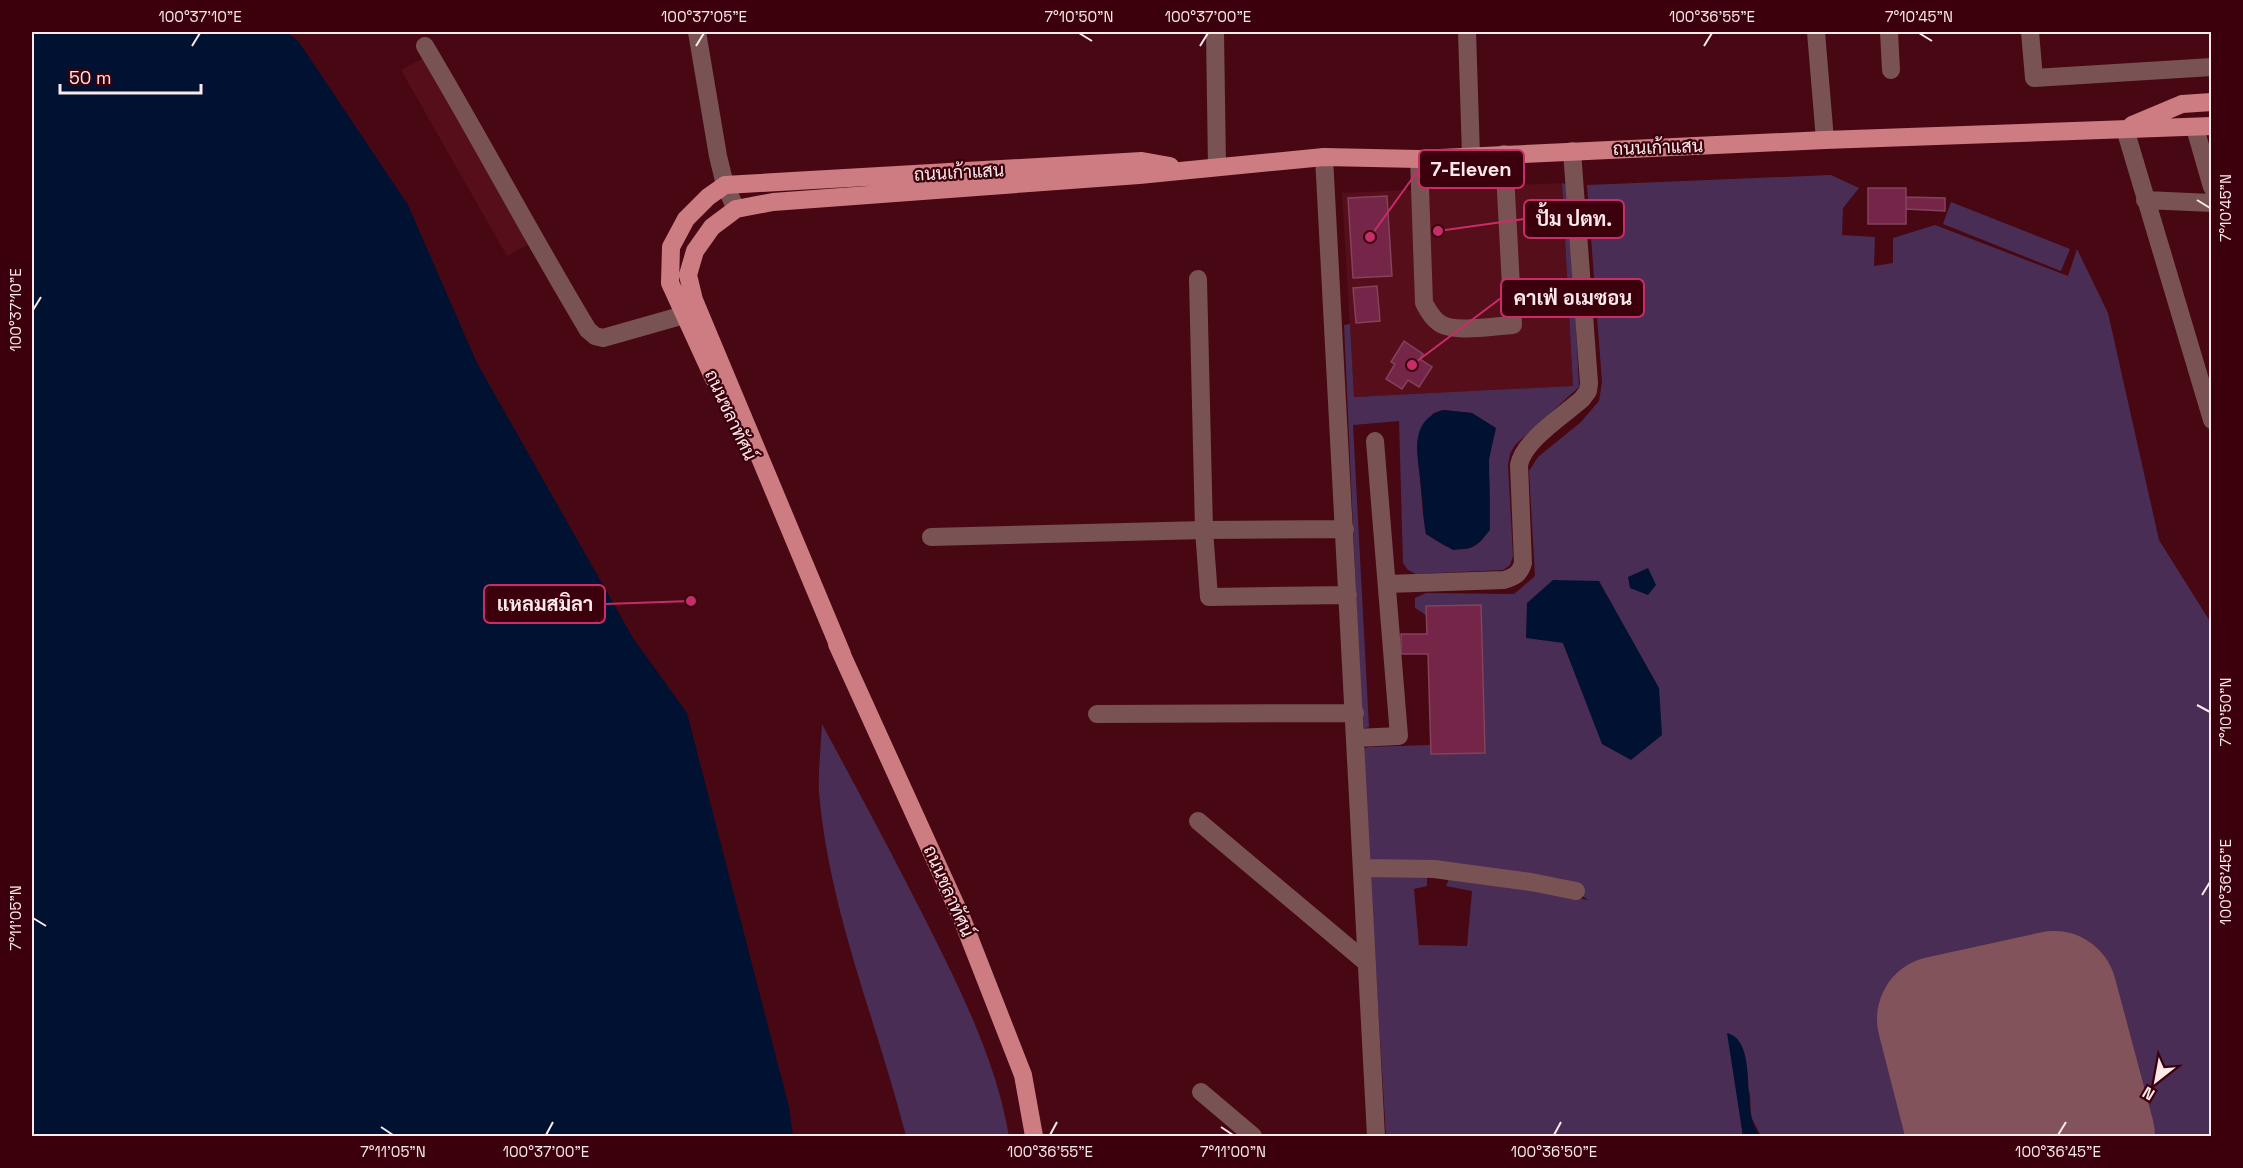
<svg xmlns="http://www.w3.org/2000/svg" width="2243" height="1168" font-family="'Space Grotesk',Sarabun,sans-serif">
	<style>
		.built { fill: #550e1a }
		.green { fill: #4a2d54; fill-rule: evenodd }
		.water { fill: #001131 }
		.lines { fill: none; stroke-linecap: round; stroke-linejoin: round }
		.runway { stroke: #83535b; stroke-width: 126 }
		.building { fill: #742548; stroke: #82435b; stroke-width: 1.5 }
		.minor { stroke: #795253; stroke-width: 18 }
		.major { stroke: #cd7d81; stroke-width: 18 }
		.ticks { fill: none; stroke: #fbeaea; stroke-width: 2 }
		.labels { text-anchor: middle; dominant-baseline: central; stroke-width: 4.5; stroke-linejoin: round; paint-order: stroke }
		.street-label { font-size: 18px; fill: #fbeaea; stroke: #3b000b }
		.leader { fill: none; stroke: #c82d69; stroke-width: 2 }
		.callout-dot { fill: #c82d69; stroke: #3b000b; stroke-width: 2 }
		.callout { fill: #3b000b; stroke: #c82d69; stroke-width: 2 }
		.callout-label { font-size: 20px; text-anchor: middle; font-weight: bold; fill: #fbeaea }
		.neatline { fill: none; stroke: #fbeaea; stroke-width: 2 }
		.ticks-label { font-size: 15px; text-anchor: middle; fill: #fbeaea }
	</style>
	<rect width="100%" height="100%" fill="#470814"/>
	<path class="built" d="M427 56 533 242 507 256 401 70Z
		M1562 183 1573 386 1354 397 1342 193Z
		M2211 795V1136H1919L1844 855Z"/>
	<path class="green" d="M1831 175 1859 188 1843 208 1842 235 1875 237 1874 266 1893 263V238L1935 225 2068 276 2077 249 2108 313 2159 540 2211 623V1136H2110L2068 979 1924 1010 1957 1136H1761L1751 1117 1750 1094 1728 1033 1743 1136H1386L1370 876 1427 877V886L1414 889 1419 945 1467 946 1472 891 1446 886 1450 876 1522 886 1588 900 1565 883 1368 861 1363 749 1368 747 1430 745 1431 754 1485 753 1481 605 1426 606V615L1415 608V598L1426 593 1514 594 1535 576 1529 471 1538 457 1581 422 1599 401 1602 382 1587 185ZM1563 643 1631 760 1580 686Z
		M1562 183 1569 185 1579 387 1515 445 1510 454 1508 465 1513 556 1510 565 1503 570 1416 574 1408 570 1403 563 1399 421 1353 425 1369 727 1362 729 1344 325 1350 324 1354 397 1573 386ZM1443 410 1472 413 1495 428C1493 438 1490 449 1489 460 1487 487 1503 555 1455 549 1446 548 1434 539 1426 534L1423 514 1417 445 1433 413Z
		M1951 202 2070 249 2061 271 1943 224Z
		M822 724C858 791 894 857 928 925 962 993 996 1061 1009 1136H906C877 1022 829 911 819 792 818 770 821 746 822 724Z"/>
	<path class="water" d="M32 32H287L299 42 408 205 477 363 633 638 687 713 789 1107 793 1136H32Z
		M1443 410 1472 413 1496 428 1489 459 1490 530 1481 541 1470 548 1453 550 1426 534C1423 518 1423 503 1421 487 1419 459 1406 422 1443 410Z
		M1648 568 1656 585 1648 595 1630 588 1628 577Z
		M1553 580 1599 581 1659 688 1662 735 1631 760 1602 744 1563 643 1526 638 1527 603Z
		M1727 1033C1761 1042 1738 1114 1761 1136H1743Z"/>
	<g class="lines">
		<path class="runway" d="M1970 1136 1940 1019 2054 994 2092 1136"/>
	</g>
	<path class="building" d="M1868 188H1906V224H1868Z
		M1387 196 1392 276 1353 278 1348 198Z
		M1906 197 1945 198V211L1906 209Z
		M1377 286 1380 321 1356 323 1353 288Z
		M1404 341 1423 354 1420 359 1432 367 1419 387 1408 380 1402 389 1386 379 1395 364 1391 362Z
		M1481 605 1485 753 1431 754 1428 654H1401V634H1427L1426 606Z"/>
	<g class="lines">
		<path class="minor" d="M697 32 718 156 725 185 736 209
			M1215 32 1217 167
			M1467 32 1471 155
			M1816 32 1825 140
			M1889 32 1891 70
			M2030 32 2034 78 2212 67
			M425 46C481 140 532 237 588 330L595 336 603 338 684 315
			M2195 128 2212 187
			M2125 129 2212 420
			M1324 157 1376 1136
			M1419 159 1424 303C1428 310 1431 317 1438 322 1452 334 1494 326 1513 325L1504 154
			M2145 200 2212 203
			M1198 279 1204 530 1209 597 1348 595
			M931 537 1204 530 1345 529
			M1387 584 1504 580C1514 577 1520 574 1523 563L1519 465C1524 440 1563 416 1582 399L1588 391 1589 383 1572 151
			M1097 714 1355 713
			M1356 738 1399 736 1375 441
			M1198 821 1367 963
			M1363 868 1434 869 1531 882 1576 891
			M1201 1092 1253 1136"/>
		<path class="major" d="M2132 125 2182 104 2212 102
			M714 379 670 283 671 247 686 219 708 197 725 185 1142 161 1170 166
			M837 644 962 919 1023 1075 1034 1136
			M842 654 694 300 688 275 695 251 712 227 736 209 773 202 1139 175 1324 157 1419 159 1825 140 2212 126"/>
	</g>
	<path class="ticks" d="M1079 33 1092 41M1919 33 1932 41M192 46 200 33M696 46 704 33M1200 46 1208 33M1704 46 1712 33M2197 200 2210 208M33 310 41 297M2197 705 2210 712M2202 895 2210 882M33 918 46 926M381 1127 393 1135M1221 1127 1233 1135M546 1135 553 1122M1050 1135 1057 1122M1554 1135 1561 1122M2058 1135 2066 1122"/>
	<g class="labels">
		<g class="street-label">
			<text transform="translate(1658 147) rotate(-2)">ถนนเก้าแสน</text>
			<text transform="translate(959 172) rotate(-3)">ถนนเก้าแสน</text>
			<text transform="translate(731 415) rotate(65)">ถนนชลาทัศน์</text>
			<text transform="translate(949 891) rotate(66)">ถนนชลาทัศน์</text>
		</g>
	</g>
	<path class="leader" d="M1370 237L1419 169M1438 231L1524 219M1412 365L1501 298M691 601L605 604"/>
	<g class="callout-dot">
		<circle cx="1370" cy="237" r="6"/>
		<circle cx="1438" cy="231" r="6"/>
		<circle cx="1412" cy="365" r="6"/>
		<circle cx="691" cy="601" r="6"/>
	</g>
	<g class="callout">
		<rect x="1419" y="150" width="105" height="38" rx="6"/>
		<rect x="1524" y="200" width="100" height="38" rx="6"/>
		<rect x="1501" y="279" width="143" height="38" rx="6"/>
		<rect x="484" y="585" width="121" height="38" rx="6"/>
	</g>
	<g class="callout-label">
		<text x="1471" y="176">7-Eleven</text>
		<text x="1574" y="226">ปั้ม ปตท.</text>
		<text x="1573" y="305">คาเฟ่ อเมซอน</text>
		<text x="545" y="611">แหลมสมิลา</text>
	</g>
	<rect width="2243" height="1168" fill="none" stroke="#3b000b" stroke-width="66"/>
	<g transform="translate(2156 1081) rotate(211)" stroke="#3b000b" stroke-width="4.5" paint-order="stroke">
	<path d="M0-4.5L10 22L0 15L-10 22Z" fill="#fbeaea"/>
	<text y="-9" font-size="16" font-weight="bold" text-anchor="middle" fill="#fbeaea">N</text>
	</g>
	<path d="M60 84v9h141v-9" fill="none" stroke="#fbeaea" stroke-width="3"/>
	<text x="69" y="84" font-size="18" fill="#fbeaea" stroke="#3b000b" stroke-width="4.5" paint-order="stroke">50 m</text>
	<rect x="33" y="33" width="2177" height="1102" class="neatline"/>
	<g class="ticks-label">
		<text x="200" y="22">100°37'10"E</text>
		<text x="704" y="22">100°37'05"E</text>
		<text x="1079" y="22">7°10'50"N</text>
		<text x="1208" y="22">100°37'00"E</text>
		<text x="1712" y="22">100°36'55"E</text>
		<text x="1919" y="22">7°10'45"N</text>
		<text transform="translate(2226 208) rotate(-90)" y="5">7°10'45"N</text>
		<text transform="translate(16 310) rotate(-90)" y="5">100°37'10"E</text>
		<text transform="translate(2226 712) rotate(-90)" y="5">7°10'50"N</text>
		<text transform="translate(2226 882) rotate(-90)" y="5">100°36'45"E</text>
		<text transform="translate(16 918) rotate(-90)" y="5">7°11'05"N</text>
		<text x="393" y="1157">7°11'05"N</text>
		<text x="546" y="1157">100°37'00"E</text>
		<text x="1050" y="1157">100°36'55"E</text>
		<text x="1233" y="1157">7°11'00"N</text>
		<text x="1554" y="1157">100°36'50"E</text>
		<text x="2058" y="1157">100°36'45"E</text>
	</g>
</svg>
